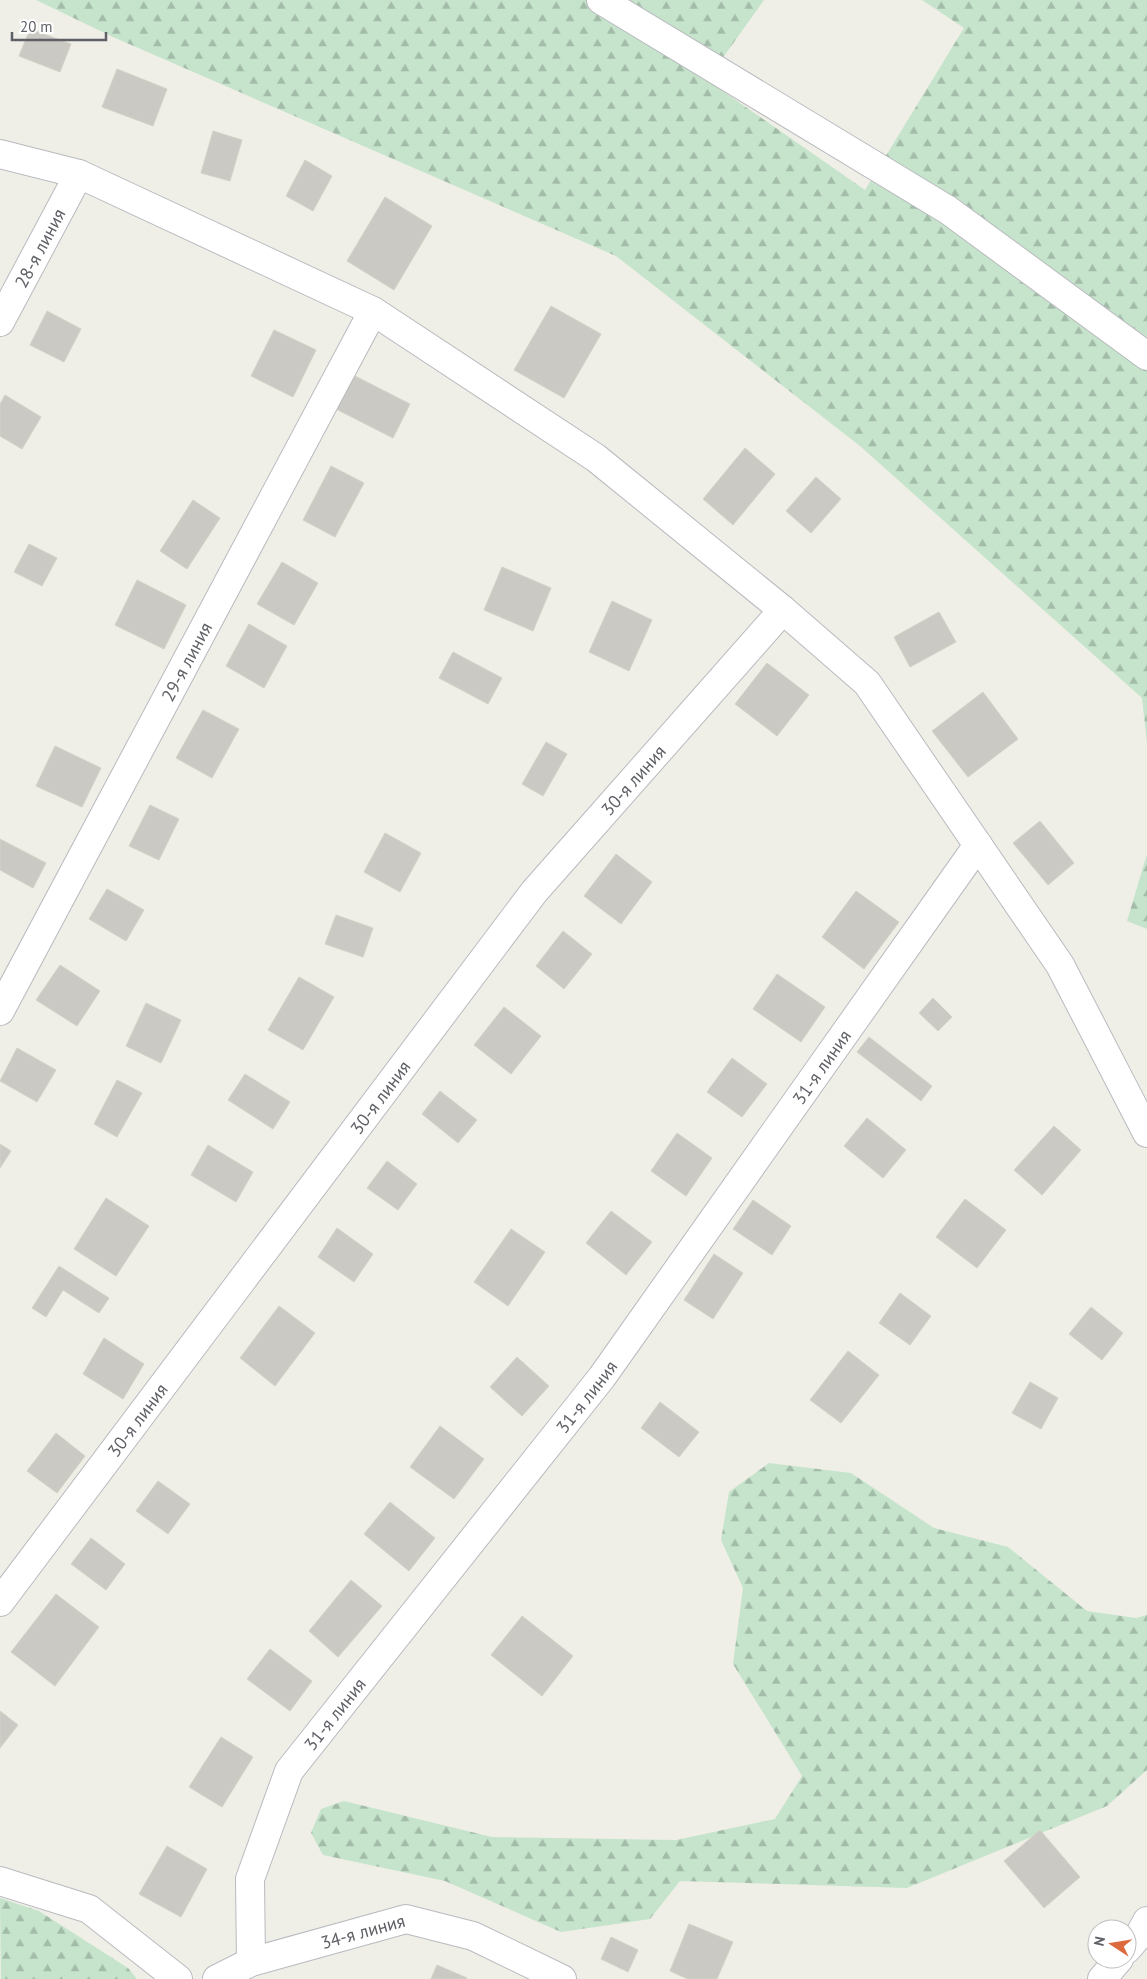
<svg xmlns="http://www.w3.org/2000/svg" width="1147" height="1979" font-family="'PT Sans',sans-serif">
	<style>
		.forest { fill: url(#forest-firs) }
		.building { fill: #cbc9c4; stroke: #d3d2c5 }
		.lines { fill: none; stroke-linecap: round; stroke-linejoin: round }
		.minor-casing { stroke: #b9babf; stroke-width: 30 }
		.minor { stroke: #fff; stroke-width: 28 }
		.labels { text-anchor: middle; dominant-baseline: central; stroke-width: 5; stroke-linejoin: round; paint-order: stroke }
		.street-label { font-size: 18px; fill: #5e6066; stroke: #fff }
	</style>
	<defs>
		<pattern id="forest-firs" width="22" height="20" patternUnits="userSpaceOnUse" patternTransform="scale(1.25)"><rect width="22" height="20" fill="#c5e4cb"/><path d="M5 1l3.5 6h-7zM16 11l3.5 6h-7z" fill="#a3bca9"/></pattern>
	</defs>
	<rect width="100%" height="100%" fill="#efefe7"/>
	<path class="forest" d="M36 0H764L707 80 865 190 964 28 922 0H1147V743L1142 698 860 446 616 256 113 37Z
		M1147 854V929L1127 921Z
		M769 1463 851 1473 934 1528 1008 1547 1087 1611 1136 1618 1147 1615V1770L1107 1806 907 1888 680 1881 650 1919 561 1932 445 1881 323 1855 311 1833 321 1809 344 1801 492 1837 676 1840 775 1819 802 1776 733 1664 743 1588 721 1540 729 1492Z
		M0 1898 39 1911 128 1968 137 1979H1Z"/>
	<path class="building" d="M30 29 71 44 60 72 19 56Z
		M117 69 167 89 153 126 102 107Z
		M213 131 242 140 230 181 201 173Z
		M305 160 332 176 313 211 286 196Z
		M385 197 432 226 394 290 347 261Z
		M551 306 601 334 564 398 514 370Z
		M47 311 81 329 64 362 30 345Z
		M274 330 316 350 293 397 251 376Z
		M353 375 410 404 393 438 336 409Z
		M5 395 41 417 22 449 0 436V404Z
		M745 448 775 474 733 525 703 499Z
		M331 466 364 483 335 537 303 520Z
		M816 477 841 499 811 533 786 511Z
		M193 500 220 518 187 569 160 551Z
		M29 544 57 558 42 586 14 572Z
		M282 562 318 583 294 625 257 604Z
		M502 567 551 588 533 631 484 610Z
		M137 580 186 605 164 649 115 625Z
		M612 601 652 620 629 671 589 652Z
		M939 612 956 642 910 667 894 637Z
		M249 624 287 646 264 688 226 666Z
		M453 652 502 678 488 704 439 678Z
		M767 663 809 695 777 736 735 704Z
		M983 692 1018 739 968 777 932 731Z
		M203 710 239 729 212 778 176 758Z
		M546 742 567 754 543 796 522 784Z
		M55 746 101 768 82 807 36 786Z
		M150 805 179 819 159 860 129 846Z
		M1040 821 1074 863 1048 885 1013 843Z
		M385 833 421 853 400 892 364 872Z
		M0 839 46 863 33 888 0 870Z
		M616 854 652 882 621 924 584 896Z
		M107 889 144 910 126 941 89 919Z
		M856 891 899 922 864 969 822 937Z
		M336 915 373 928 363 957 325 944Z
		M563 931 592 954 564 989 536 966Z
		M60 965 100 991 77 1026 36 1000Z
		M777 974 825 1007 801 1042 753 1009Z
		M299 977 334 997 303 1050 268 1030Z
		M933 998 952 1017 938 1031 919 1013Z
		M146 1003 181 1020 161 1063 126 1046Z
		M504 1007 541 1036 511 1074 474 1045Z
		M869 1037 932 1086 921 1101 857 1052Z
		M17 1048 56 1070 37 1102 0 1081Z
		M732 1058 767 1084 742 1117 707 1092Z
		M245 1074 290 1102 273 1129 228 1100Z
		M117 1080 142 1093 117 1137 94 1124Z
		M440 1091 477 1120 458 1143 422 1114Z
		M867 1118 906 1150 883 1178 844 1146Z
		M1054 1126 1081 1150 1042 1195 1014 1170Z
		M677 1133 712 1158 686 1196 651 1171Z
		M0 1144 11 1151 0 1168Z
		M208 1145 253 1172 236 1202 191 1175Z
		M387 1161 417 1184 398 1210 367 1188Z
		M106 1198 149 1226 116 1276 74 1249Z
		M965 1199 1006 1230 977 1268 936 1237Z
		M753 1200 791 1226 772 1255 733 1229Z
		M611 1211 652 1242 626 1275 586 1243Z
		M337 1228 373 1254 354 1282 318 1257Z
		M511 1229 545 1252 508 1306 474 1282Z
		M714 1254 743 1273 713 1319 684 1300Z
		M59 1266 109 1298 99 1313 63 1290 46 1317 32 1308Z
		M900 1293 931 1316 910 1345 879 1323Z
		M279 1306 315 1333 275 1386 240 1358Z
		M1091 1307 1123 1333 1102 1360 1069 1334Z
		M104 1338 144 1364 123 1399 83 1374Z
		M848 1351 879 1375 841 1423 810 1400Z
		M517 1357 549 1386 522 1416 490 1387Z
		M1030 1382 1058 1398 1041 1429 1012 1413Z
		M660 1402 699 1432 679 1457 641 1428Z
		M440 1426 484 1459 454 1499 410 1467Z
		M56 1433 85 1456 57 1493 27 1471Z
		M158 1481 190 1504 168 1534 136 1511Z
		M390 1502 435 1538 409 1571 364 1534Z
		M91 1538 125 1564 106 1590 71 1564Z
		M351 1580 382 1606 338 1657 309 1631Z
		M56 1594 99 1627 55 1686 11 1652Z
		M522 1616 573 1656 542 1696 491 1655Z
		M270 1649 312 1681 290 1711 247 1679Z
		M0 1711 18 1725 0 1748Z
		M221 1737 253 1757 222 1807 189 1787Z
		M1040 1830 1080 1877 1044 1908 1004 1861Z
		M167 1846 207 1869 181 1917 139 1894Z
		M689 1924 733 1942 717 1979H688L670 1971Z
		M611 1937 638 1950 628 1972 601 1959Z
		M437 1965 467 1978 466 1979H431Z"/>
	<g class="lines">
		<g class="minor-casing">
			<g id="minor">
				<path d="M601 0 948 210 1147 356"/>
				<path d="M0 154 79 174 373 311 596 458 783 610 867 683 1060 965 1147 1133"/>
				<path id="s1" d="M0 322 79 174"/>
				<path id="s2" d="M0 1011 373 311"/>
				<path id="s3" d="M0 1602 534 892 783 610"/>
				<path d="M0 1881 89 1909 178 1979"/>
				<path d="M1127 1949 1140 1934 1147 1921"/>
				<path id="s4" d="M251 1962 250 1879 289 1771 602 1377 978 845"/>
				<path id="s5" d="M217 1979 251 1962 406 1919 473 1936 562 1979"/>
				<path d="M1102 1979 1119 1959"/>
			</g>
		</g>
		<use href="#minor" class="minor"/>
	</g>
	<g class="labels">
		<g class="street-label">
			<text stroke="none"><textPath href="#s1" startOffset="84">28-я линия</textPath></text>
			<text stroke="none"><textPath href="#s2" startOffset="396">29-я линия</textPath></text>
			<text stroke="none"><textPath href="#s3" startOffset="1038">30-я линия</textPath></text>
			<text stroke="none"><textPath href="#s4" startOffset="1081">31-я линия</textPath></text>
			<text stroke="none"><textPath href="#s3" startOffset="632">30-я линия</textPath></text>
			<text stroke="none"><textPath href="#s4" startOffset="676">31-я линия</textPath></text>
			<text stroke="none"><textPath href="#s3" startOffset="228">30-я линия</textPath></text>
			<text stroke="none"><textPath href="#s4" startOffset="271">31-я линия</textPath></text>
			<text stroke="none"><textPath href="#s5" startOffset="154">34-я линия</textPath></text>
		</g>
	</g>
	<g transform="translate(1112 1944) rotate(282)"><circle r="24" fill="#ffffff" stroke="#bfbfc2"/>
	<path d="M0-4L9 19L0 12L-9 19Z" fill="#dd6a3f"/>
	<text y="-8" font-size="14" font-weight="bold" text-anchor="middle" fill="#5e6066">N</text>
	</g>
	<path d="M12 32v8h94v-8" fill="none" stroke="#5e6066" stroke-width="2.5"/>
	<text x="20" y="32" font-size="15" fill="#5e6066" stroke="#ffffff" stroke-width="4" paint-order="stroke">20 m</text>
</svg>
